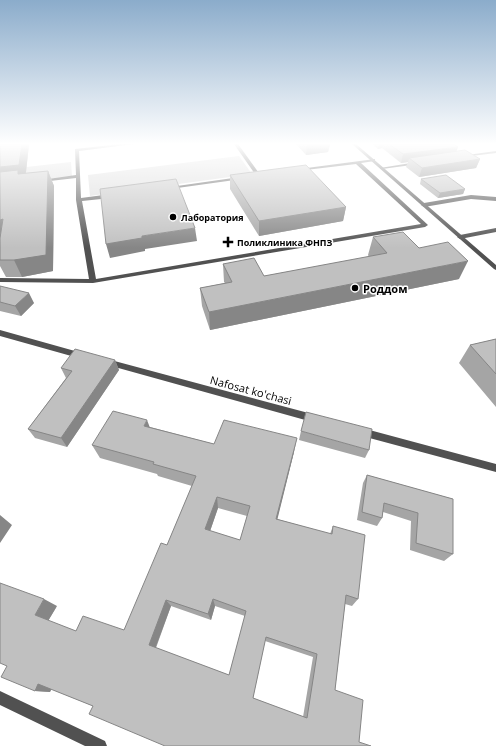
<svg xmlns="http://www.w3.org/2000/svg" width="496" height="746" font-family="'Open Sans',sans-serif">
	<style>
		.green { fill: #d8d8d8 }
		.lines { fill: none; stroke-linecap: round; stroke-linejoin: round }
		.service { fill: #515151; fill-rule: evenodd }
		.minor { fill: #515151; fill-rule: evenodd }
		.wall { fill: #a5a5a5; fill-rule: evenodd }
		.shaded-wall { fill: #868686 }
		.building { fill: #c0c0c0; stroke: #868686; fill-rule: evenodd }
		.poi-dot { fill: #000; stroke: #fff; stroke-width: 1.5 }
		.labels { text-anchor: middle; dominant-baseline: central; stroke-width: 3; stroke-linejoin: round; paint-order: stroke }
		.far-poi-label { font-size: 9px; font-weight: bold; fill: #000; stroke: #fff; text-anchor: start }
		.poi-label { font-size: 11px; font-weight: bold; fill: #000; stroke: #fff; text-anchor: start }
		.street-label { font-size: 11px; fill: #000; stroke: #fff }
	</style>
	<rect width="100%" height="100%" fill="#fff"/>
	<path class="green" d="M239 156 252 174 90 196 88 175Z
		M71 162 72 176 0 185V170Z"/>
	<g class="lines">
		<path class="service" d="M121 144H134L79 151 81 198 111 194 114 196 111 198 82 201 96 279 421 224 356 164 297 171V170L299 169 375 159V161L361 163 428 225 425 227 93 283 0 282V278L89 279 76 200V178L41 182 39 181 41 180 76 175 75 149Z
			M234 144H238L261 176V177H257Z
			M496 151V153L462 157 460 156Z
			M417 162 419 163V164L382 169 380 168Z
			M240 177 242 178V179L170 189 168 188 170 187Z
			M471 195 496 197V201L471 199 424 207 421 205 424 203Z
			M496 228V232L460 239 457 237 460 235Z"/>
		<path class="minor" d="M352 144H356L496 265V270L494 269Z
			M0 330 82 353 86 356 82 359 0 336Z
			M107 359 316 415 319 416 320 419 319 422 316 423 104 364 103 362 104 360Z
			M362 428 496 464V472L362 436 359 435 358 432 359 429Z
			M0 691 105 741 107 746H85L0 705Z"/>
	</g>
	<path class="wall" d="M0 144H29L26 173 48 171 54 186 53 271 22 277H6L0 266Z
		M296 144H330L328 152 306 155Z
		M372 144H454L458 147 456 152 480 159 476 168 419 177 406 167 408 162 401 163 382 148 378 149Z
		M230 175 346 207 343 221 259 236 230 189Z
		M421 179 465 189 463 194 438 198 420 184Z
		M373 237 419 248 459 279 210 330 202 306 200 288 225 283 224 282 223 264 264 276 369 257 368 255Z
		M0 286 34 303 21 316 0 311Z
		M496 339V407L459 363 470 345Z
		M115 360 119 370 67 447 35 438 28 429 66 378 61 368Z
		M150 427 214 444 294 452 277 519 330 534 333 526 358 599 352 606 345 604 335 690 359 742 93 706 51 689 50 692 35 691 7 666 57 606 48 621 76 631 124 630 167 545 192 486 158 476 157 474 100 458 92 445ZM218 508 247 516 240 540 210 531ZM171 606 211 620 215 606 245 616 229 675 156 648ZM265 641 313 657 303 717 253 698Z
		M301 431 369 450 365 458 299 440Z
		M367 475 453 499V554L444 561 410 550 411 521 383 512 382 518 377 526 357 520 363 483Z"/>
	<path class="shaded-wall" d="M22 144H29L25 180 0 183V167Z
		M307 144H330L328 152 306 155Z
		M380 144H383L382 148 378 149Z
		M458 147 455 155 409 158 408 162 401 163 403 154Z
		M480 159 476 168 419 177 422 168Z
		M48 171 54 186 53 271 22 277 14 260Z
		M465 189 463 194 438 198 440 193Z
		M346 207 343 221 259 236V221Z
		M3 219 0 237V220Z
		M195 228 197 241 145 249V251L110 258 106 244 142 236Z
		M468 261 459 279 210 330 209 312Z
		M29 293 34 303 21 316 15 306Z
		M115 360 119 370 67 447 61 438Z
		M147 420 152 433 144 426Z
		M297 438 294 452 275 529 276 519Z
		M217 497 218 508 207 540 205 529Z
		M0 515 12 525 0 543Z
		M44 599 57 606 48 621 35 615Z
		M213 599 215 606 211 620 208 614Z
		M166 600 171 606 155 649 149 645Z
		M38 684 53 686 50 692 35 691Z"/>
	<path class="building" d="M0 144H22L19 165 0 167Z
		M389 144H454L458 147 403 154Z
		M465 150 480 159 422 168 409 158Z
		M306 165 346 207 259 221 230 175Z
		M18 170V174L48 171 46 255 14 260H0V238L3 219 0 220V172Z
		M446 175 465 189 440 193 421 179Z
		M176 179 195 228 142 236V238L106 244 100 189Z
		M403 232 419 248 448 242 468 261 209 312 200 288 232 282 223 264 254 258 264 276 387 253 373 237Z
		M0 286 29 293 15 306 0 302Z
		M496 339V374L470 345Z
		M75 349 115 360 61 438 28 429 72 371 61 368Z
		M113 411 147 420 144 426 214 444 224 420 297 438 276 519 332 534 333 526 365 535 358 599 346 595 335 690 363 700 359 742 371 746H165L89 714 93 706 38 684 35 691 1 677 7 666 0 663V583L44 599 35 615 76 631 83 616 124 630 161 543 167 545 196 476 153 464 154 462 92 445ZM217 497 250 506 240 540 205 529ZM213 599 246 611 229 675 149 645 166 600 208 614ZM266 637 317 654 307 718 253 698Z
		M306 412 372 429 369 450 301 431Z
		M367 475 453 499V554L416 543 418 513 384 503 382 518 362 512Z"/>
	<linearGradient id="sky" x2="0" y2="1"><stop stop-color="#8baccb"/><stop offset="0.58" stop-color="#fff"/><stop offset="1" stop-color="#fff" stop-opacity="0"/></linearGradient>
	<rect width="496" height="248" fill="url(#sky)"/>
	<g class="poi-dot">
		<circle cx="173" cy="217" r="4"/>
		<path d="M226 236h4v4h4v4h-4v4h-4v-4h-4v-4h4z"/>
		<circle cx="355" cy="288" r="4"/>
	</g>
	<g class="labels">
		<g class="far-poi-label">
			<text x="181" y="217">Лаборатория</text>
			<text x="237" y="242">Поликлиника ФНПЗ</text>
		</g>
		<g class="poi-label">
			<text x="363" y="288">Роддом</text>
		</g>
		<g class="street-label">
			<text transform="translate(251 390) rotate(15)">Nafosat ko'chasi</text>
		</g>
	</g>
</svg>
